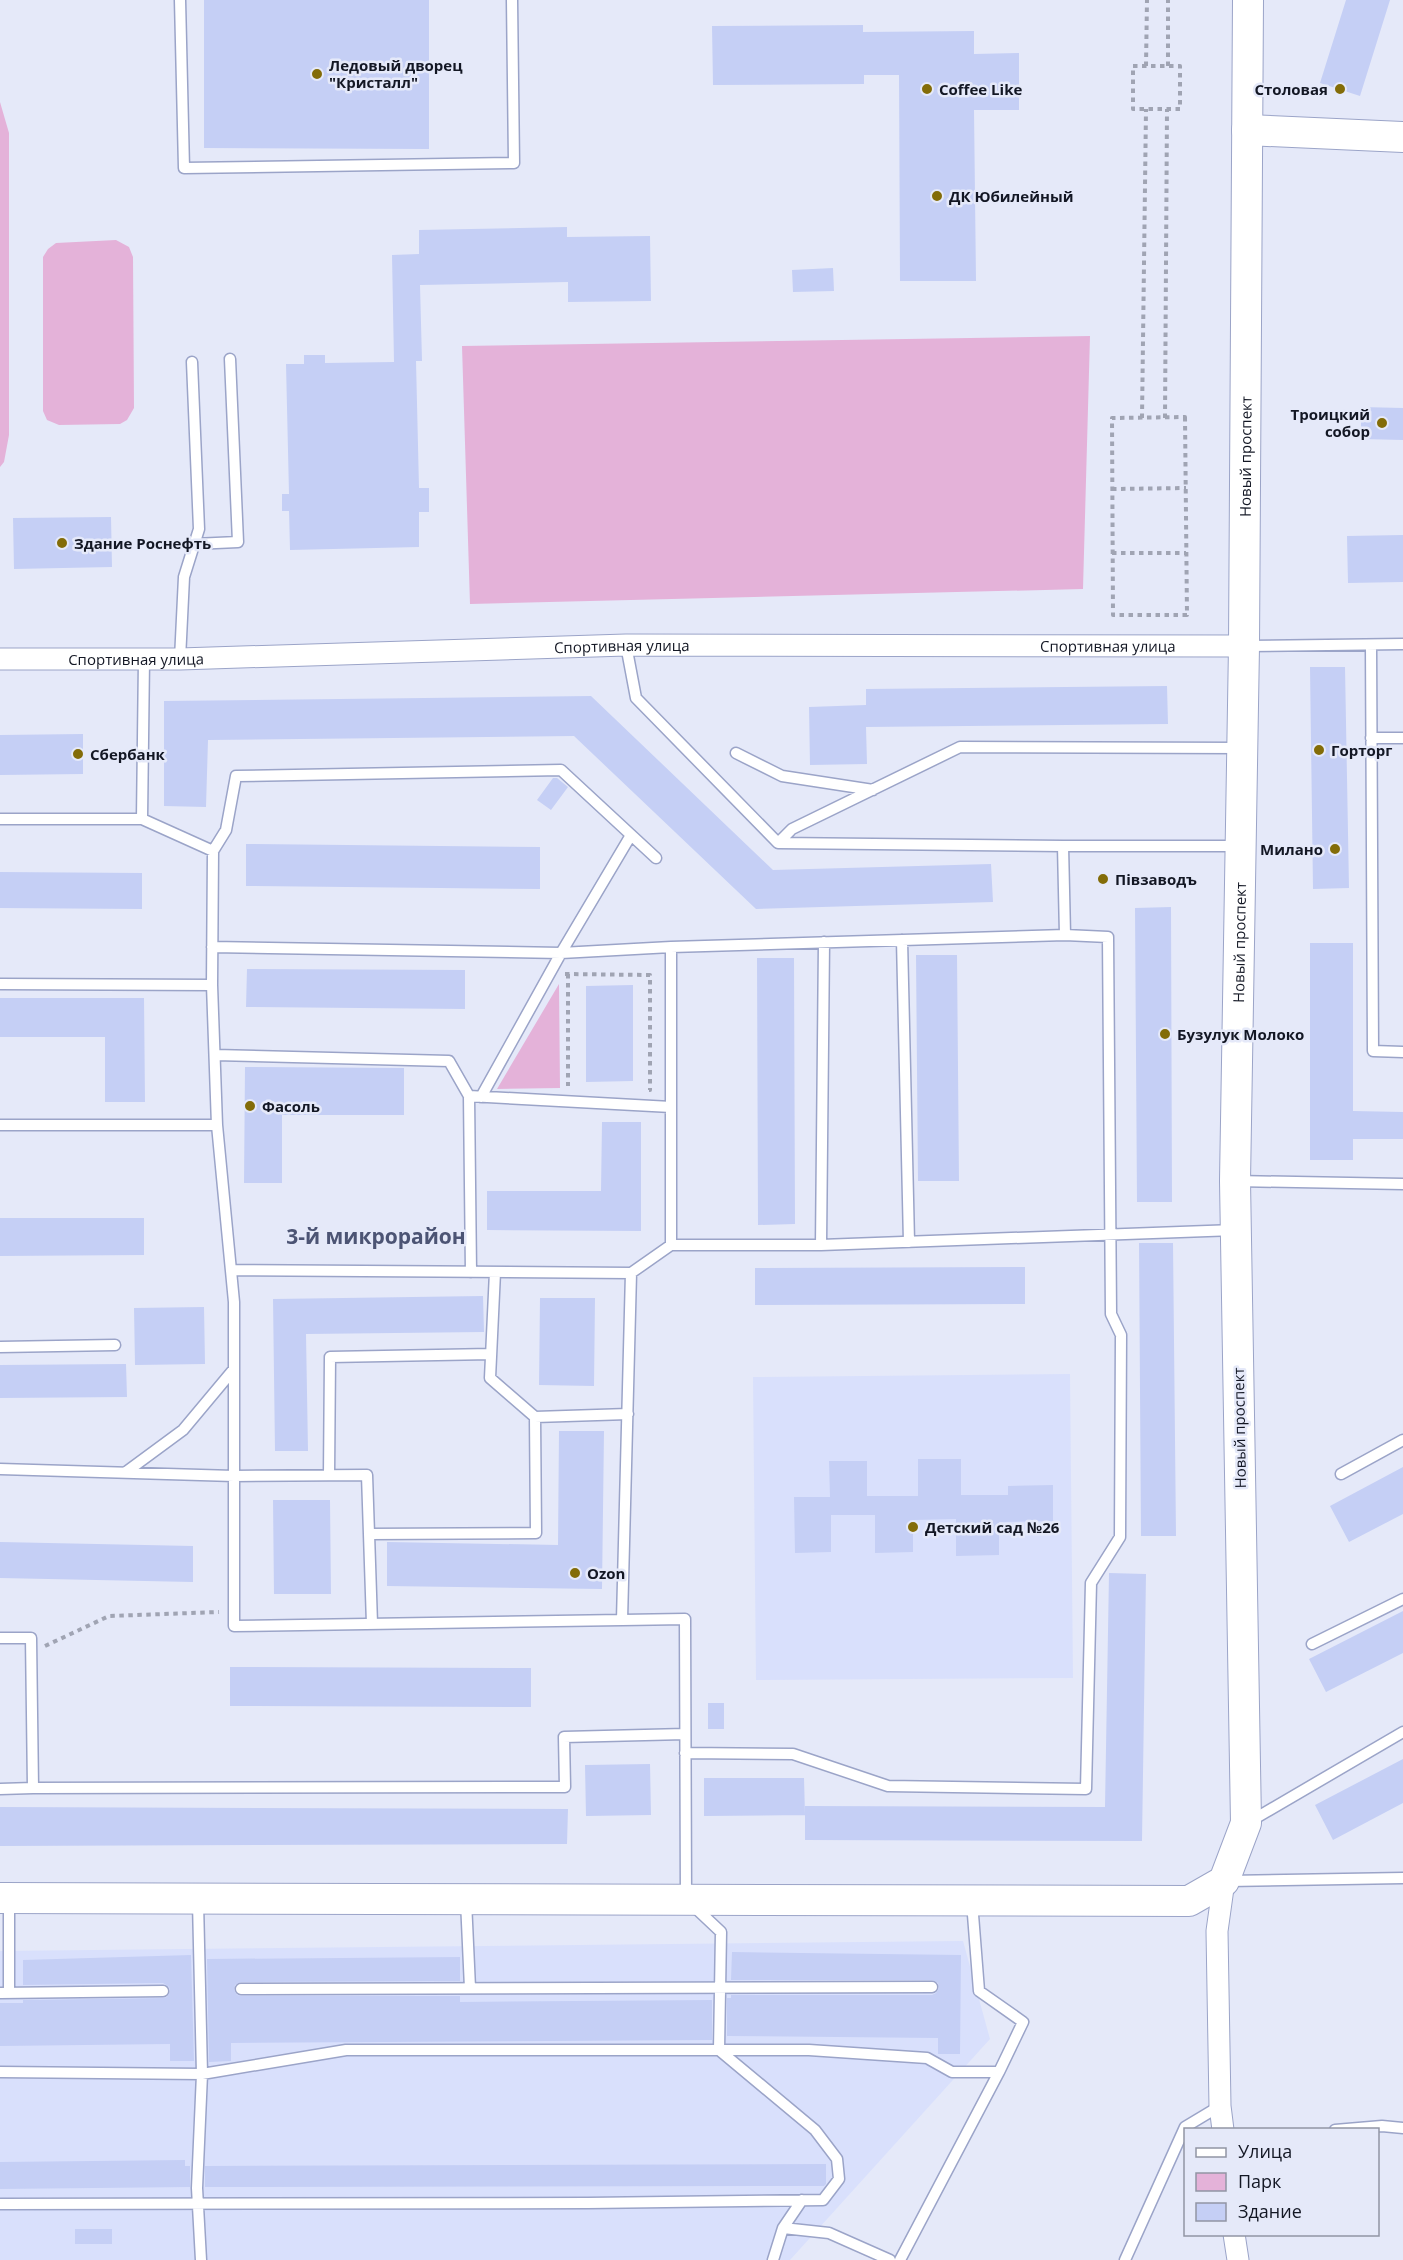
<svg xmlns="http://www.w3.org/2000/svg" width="1403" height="2260" font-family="'Open Sans',sans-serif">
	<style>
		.built { fill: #d9e0fc }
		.green { fill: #e4b2d9 }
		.building { fill: #c5cff5 }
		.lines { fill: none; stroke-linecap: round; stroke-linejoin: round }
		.lane-casing { stroke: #9ba4c8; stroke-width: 13 }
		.street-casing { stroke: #9ba4c8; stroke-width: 23 }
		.secondary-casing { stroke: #9ba4c8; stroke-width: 32 }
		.path { stroke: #a0a4b3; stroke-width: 4; stroke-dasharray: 4.5 4.5; stroke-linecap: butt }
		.lane { stroke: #fff; stroke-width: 10 }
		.street { stroke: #fff; stroke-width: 21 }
		.secondary { stroke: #fff; stroke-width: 30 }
		.poi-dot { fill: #836c08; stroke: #e5e9f9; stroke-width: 2 }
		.labels { text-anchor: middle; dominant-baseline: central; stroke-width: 5; stroke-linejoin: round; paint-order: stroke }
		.poi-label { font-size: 15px; font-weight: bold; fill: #131724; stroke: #e5e9f9; text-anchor: start }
		.street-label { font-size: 15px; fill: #131724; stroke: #e5e9f9 }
		.district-label { font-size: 21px; font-weight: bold; fill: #4c5474; stroke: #e5e9f9 }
	</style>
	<rect width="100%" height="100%" fill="#e5e9f9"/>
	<path class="built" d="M1070 1374 1073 1678 756 1680 753 1377Z
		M963 1941 990 2039 790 2260H0V1951Z"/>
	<path class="green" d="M0 102 9 133V435L4 462 0 467Z
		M116 240 129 247 133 257 134 408 127 420 120 424 59 425 47 420 43 411V257L48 249 56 243Z
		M1090 336 1083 589 470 604 462 346Z
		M559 984 560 1088 497 1089Z"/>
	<path class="building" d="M204 0H429V149L204 148Z
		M1346 0H1390L1360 96 1320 83Z
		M863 25V32L974 31V54L1019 53V110H974L976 281H900L899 75H864V84L713 85 712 26Z
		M567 227V237L650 236 651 301 568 302V282L420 285 422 361H416L419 488H429V512H419V547L290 550 289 511H282V494H289L286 364H304V355H325V363L394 362 392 255 419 254V230Z
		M833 268 834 291 793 292 792 270Z
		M1361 407 1403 408V440L1361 439Z
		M111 517 112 567 14 569 13 518Z
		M1403 535V582L1348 583 1347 536Z
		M1310 667H1345L1349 888 1313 889Z
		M1167 686 1168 724 866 727 867 764 810 765 809 707 866 705V689Z
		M591 696 773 870 991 864 993 902 756 909 574 736 208 740 206 807 164 806V701Z
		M83 734V774L0 775V735Z
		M553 778H557L568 787 551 810 537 800Z
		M246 844 540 847V889L246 886Z
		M0 872 142 873V909L0 908Z
		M1171 907 1172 1202H1137L1135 908Z
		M1310 943H1353V1111L1403 1112V1139H1353V1160H1310Z
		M916 955H957L959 1181H918Z
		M757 958H794L795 1224 758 1225Z
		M247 969 465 970V1009L246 1007Z
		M633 985V1081L586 1082V986Z
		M0 998H144L145 1102H105V1037H0Z
		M245 1067 404 1068V1115H282V1183H244Z
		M602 1122H641V1231L487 1230V1191H601Z
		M0 1218H144V1255L0 1256Z
		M1139 1243H1173L1176 1536H1141Z
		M1025 1267V1304L755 1305V1268Z
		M483 1296 484 1332 306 1334 308 1451H275L273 1299Z
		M540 1298H595L594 1386 539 1385Z
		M204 1307 205 1364 135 1365 134 1308Z
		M126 1364 127 1397 0 1398V1365Z
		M559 1431H604L602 1589 387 1586V1542L558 1545Z
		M918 1459H961V1495H1008V1486L1053 1485V1521L999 1522V1555L956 1556V1519L913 1520V1552L875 1553V1515H831V1552L795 1553 794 1497H830L829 1461H867V1496H918Z
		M1403 1467V1514L1349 1542 1330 1506Z
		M273 1500H330L331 1594H274Z
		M0 1542 193 1546V1582L0 1578Z
		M1109 1573 1146 1574 1142 1841 805 1840V1806L1105 1807Z
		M1403 1611V1653L1326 1692 1309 1659Z
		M230 1667 531 1668V1707L230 1706Z
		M708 1703H724V1729H708Z
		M1403 1759V1803L1333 1840 1315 1805Z
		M650 1764 651 1815 586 1816 585 1765Z
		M704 1778H804L805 1815 704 1816Z
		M0 1807 568 1809 567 1844 0 1846Z
		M732 1952 961 1955 960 2054H938V2038L727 2036V1998H731V1995H932L936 1993 939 1988 938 1983 932 1980H731Z
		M191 1955 194 2061H170V2044L0 2046V2003H23V2000L163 1998 167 1997 170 1991 169 1987 163 1983 23 1985V1960Z
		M460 1957V1981L241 1982 235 1985 234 1990 237 1995 241 1996H460V2002L712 2000V2040L231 2043V2061L209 2062 207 1959Z
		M185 2160V2166H190V2187L0 2189V2162Z
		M826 2164V2184L824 2186 205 2187V2166Z
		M75 2229H112V2244H75Z"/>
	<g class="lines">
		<g class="lane-casing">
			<path id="lane" d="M180 0 184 168 514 163 512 0
				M194 544 238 542 230 359
				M626 645 636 698 778 843
				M1371 645 1373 1051 1403 1052
				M1247 646 1403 644
				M180 659 184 577 199 529 192 362
				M1371 738H1403
				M736 753 782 776 873 790
				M0 819H142
				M1063 846 778 843 792 829 960 747 1241 748
				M213 851 226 830 236 776 561 770 656 858
				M902 940 909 1242
				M212 947 561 953 631 835
				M0 984 212 985
				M215 1055 449 1061 469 1096
				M481 1097 561 953 671 947
				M0 1125H217
				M1236 1181 1403 1184
				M671 1245H821L1235 1230
				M821 1245 824 942
				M231 1270 631 1273
				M471 1272 469 1096 671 1107
				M495 1272 490 1378 535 1417 628 1414
				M0 1347 115 1345
				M535 1417 536 1533 369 1534 367 1475 234 1476V1626L622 1620
				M0 1469 234 1476V1302L217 1125 212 985 213 851 142 819 144 659
				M126 1472 183 1430 234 1369
				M1341 1474 1403 1440
				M329 1475 330 1357 491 1354
				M369 1534 372 1624
				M0 1638H31L33 1788 0 1789
				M1312 1644 1403 1599
				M685 1753 793 1754 888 1786 1086 1789 1091 1583 1120 1537 1121 1335 1111 1314 1108 937 1065 935
				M33 1788 565 1787 564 1737 685 1734
				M1249 1822 1403 1732
				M1228 1881 1403 1878
				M9 1900V1993
				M466 1901 470 1988
				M198 1902 202 2074 197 2188 201 2260
				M241 1989 932 1987
				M0 1993 163 1991
				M0 2072 202 2074 346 2050H809L927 2058 952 2072H999
				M1335 2130 1382 2126 1403 2128
				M0 2204 588 2203 823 2200 839 2179 837 2159 815 2130 719 2050 721 1932 686 1899 685 1619 622 1620 631 1273 671 1245V947L1065 935 1063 846H1238
				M783 2228 829 2233 890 2260
				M773 2260 783 2228 802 2200
				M900 2260 999 2072 1023 2022 979 1991 972 1902
				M1125 2260 1185 2127 1220 2106"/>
		</g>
		<g class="street-casing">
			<g id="street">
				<path id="s1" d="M0 659H180L626 645 1244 646"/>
				<path d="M1223 2130 1220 2106 1217 1931 1224 1881"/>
				<path d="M1234 2234 1238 2260"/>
			</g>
		</g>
		<g class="secondary-casing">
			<g id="secondary">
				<path d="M1247 130 1403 137"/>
				<path id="s2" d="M0 1898 1189 1901 1224 1881 1246 1823 1235 1181 1244 646 1248 0"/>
			</g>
		</g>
		<path class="path" d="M1133 66H1180V109H1133Z
			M1146 66 1147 0
			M1168 66V0
			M1185 417 1187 615H1113L1112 418Z
			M1142 418 1146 109
			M1165 418 1167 109
			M1112 489 1186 488
			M1112 553H1186
			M565 974 650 975V1090H649
			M568 974V1086
			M45 1646 109 1616 219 1612"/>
		<use href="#lane" class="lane"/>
		<use href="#street" class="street"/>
		<use href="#secondary" class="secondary"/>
	</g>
	<g class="poi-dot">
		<circle cx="317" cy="74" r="6"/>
		<circle cx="927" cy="89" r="6"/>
		<circle cx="1340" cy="89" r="6"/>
		<circle cx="937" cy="196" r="6"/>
		<circle cx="1382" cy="423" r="6"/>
		<circle cx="62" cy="543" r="6"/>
		<circle cx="1319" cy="750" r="6"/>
		<circle cx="78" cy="754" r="6"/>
		<circle cx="1335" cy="849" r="6"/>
		<circle cx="1103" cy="879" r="6"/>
		<circle cx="1165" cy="1034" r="6"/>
		<circle cx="250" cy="1106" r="6"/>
		<circle cx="913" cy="1527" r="6"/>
		<circle cx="575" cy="1573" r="6"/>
	</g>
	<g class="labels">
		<g class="poi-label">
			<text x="329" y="65">Ледовый дворец<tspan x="329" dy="17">"Кристалл"</tspan></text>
			<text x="939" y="89">Coffee Like</text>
			<text x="1328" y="89" text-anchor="end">Столовая</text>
			<text x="949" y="196">ДК Юбилейный</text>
			<text x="1370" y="414" text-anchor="end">Троицкий<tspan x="1370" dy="17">собор</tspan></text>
			<text x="74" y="543">Здание Роснефть</text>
			<text x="1331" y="750">Горторг</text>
			<text x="90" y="754">Сбербанк</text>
			<text x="1323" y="849" text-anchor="end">Милано</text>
			<text x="1115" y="879">Півзаводъ</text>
			<text x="1177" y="1034">Бузулук Молоко</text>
			<text x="262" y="1106">Фасоль</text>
			<text x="925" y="1527">Детский сад №26</text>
			<text x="587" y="1573">Ozon</text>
		</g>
		<g class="street-label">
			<text stroke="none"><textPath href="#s2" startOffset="2658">Новый проспект</textPath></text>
			<text stroke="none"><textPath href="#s1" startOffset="1108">Спортивная улица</textPath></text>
			<text stroke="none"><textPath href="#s1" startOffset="622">Спортивная улица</textPath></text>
			<text stroke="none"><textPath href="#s1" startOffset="136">Спортивная улица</textPath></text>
			<text stroke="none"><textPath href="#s2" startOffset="2172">Новый проспект</textPath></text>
			<text transform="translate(1239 1428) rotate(-91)">Новый проспект</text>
		</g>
		<g class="district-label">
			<text x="376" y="1236">3-й микрорайон</text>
		</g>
	</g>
	<rect x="1184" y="2128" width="195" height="108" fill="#e5e9f9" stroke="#9195a4" stroke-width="1.5"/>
	<rect x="1196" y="2148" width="30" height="9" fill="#ffffff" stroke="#9195a4" stroke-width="1.5"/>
	<text x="1238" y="2158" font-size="18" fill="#131724">Улица</text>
	<rect x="1196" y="2173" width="30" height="18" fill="#e4b2d9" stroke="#9195a4" stroke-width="1.5"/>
	<text x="1238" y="2188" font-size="18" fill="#131724">Парк</text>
	<rect x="1196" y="2203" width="30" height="18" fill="#c5cff5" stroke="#9195a4" stroke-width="1.5"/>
	<text x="1238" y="2218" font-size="18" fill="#131724">Здание</text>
</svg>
